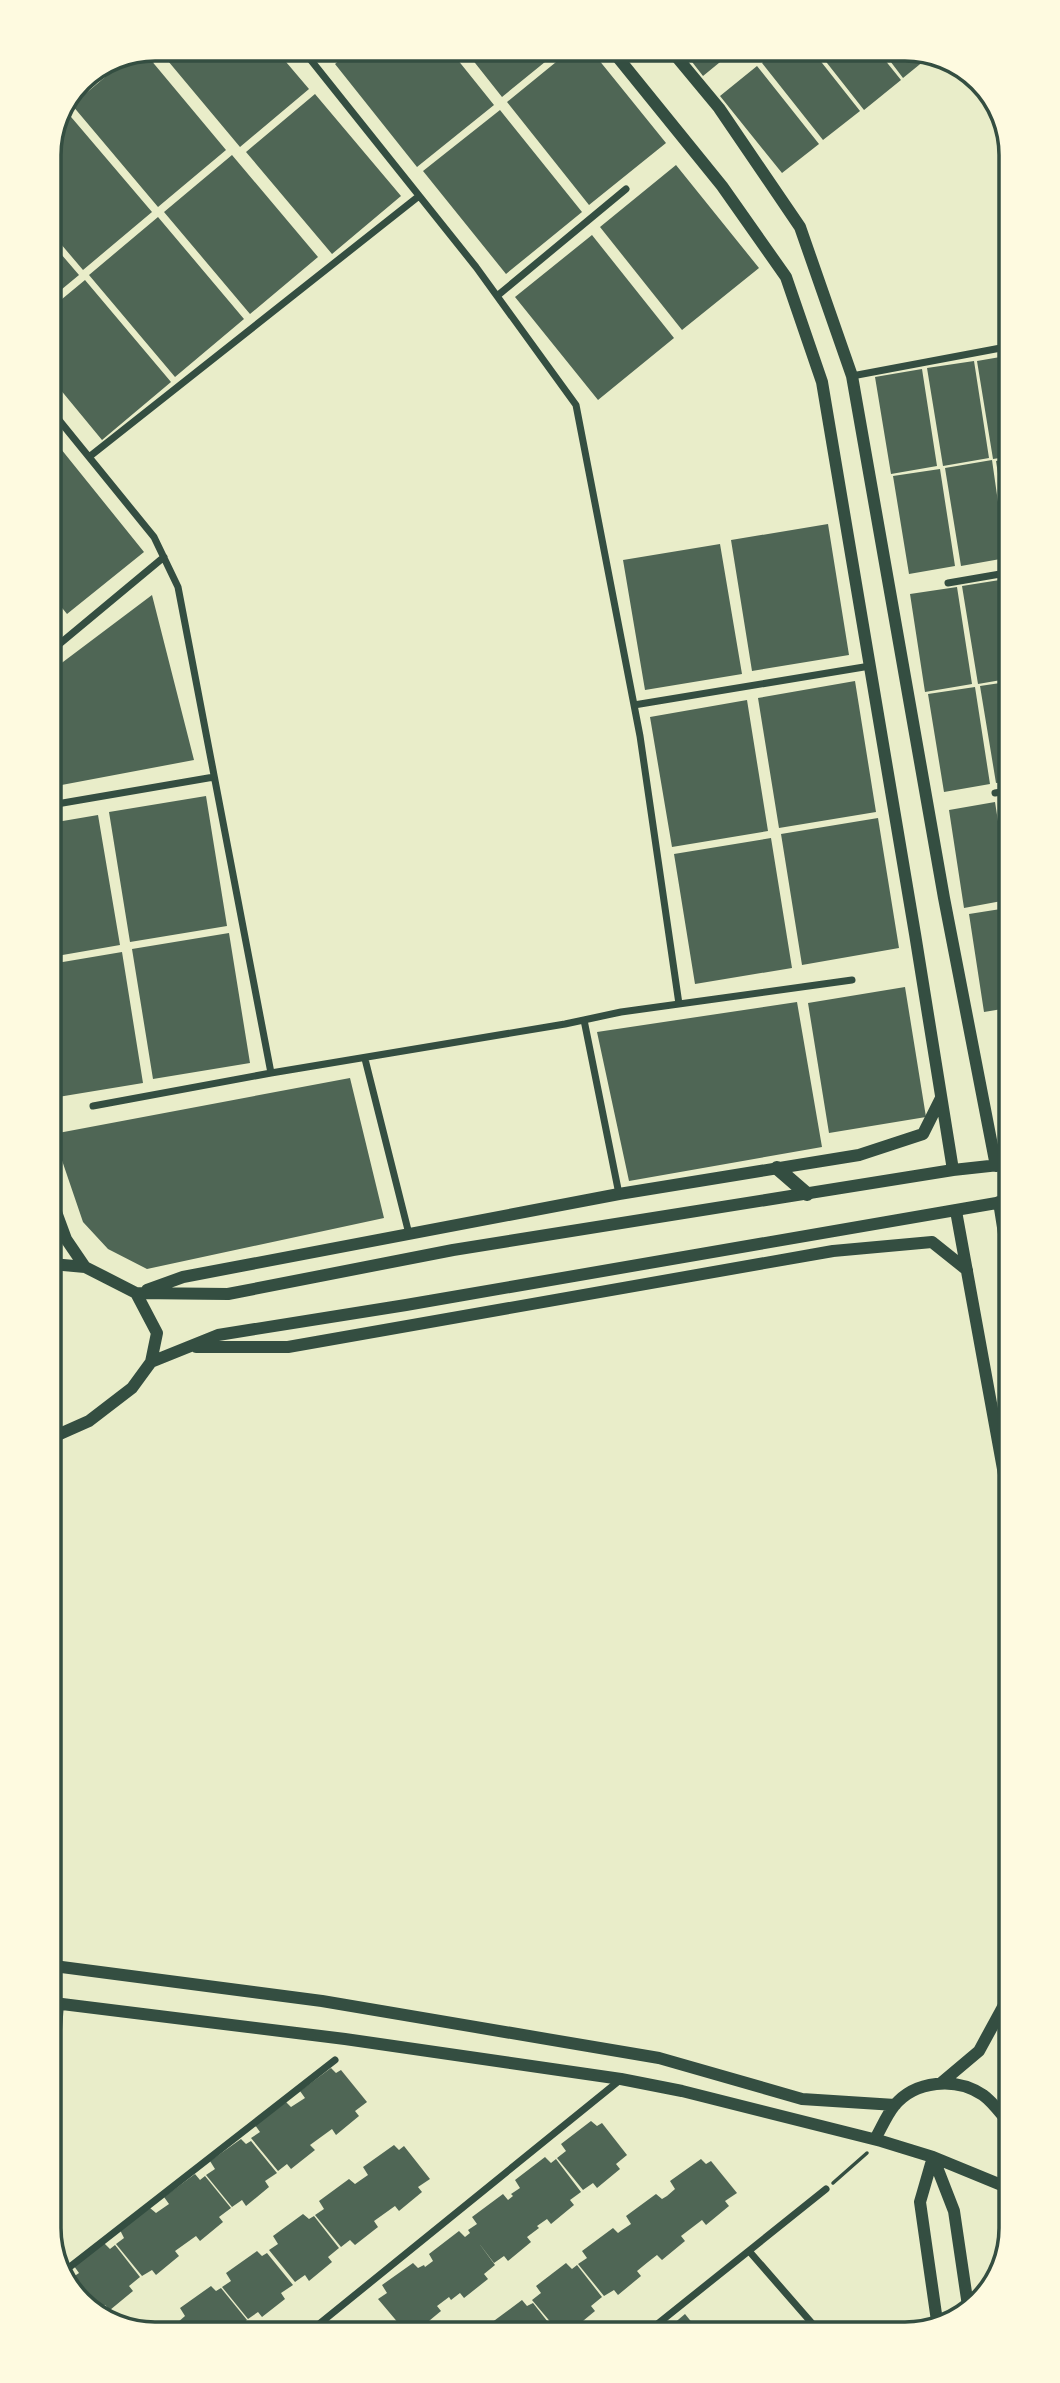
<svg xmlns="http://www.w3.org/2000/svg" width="1060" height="2383" font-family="'Open Sans',sans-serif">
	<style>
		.building { fill: #4f6655 }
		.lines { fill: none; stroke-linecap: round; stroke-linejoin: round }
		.path { stroke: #344e41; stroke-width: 3.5 }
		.minor { stroke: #344e41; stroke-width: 7 }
		.tertiary { stroke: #344e41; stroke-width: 12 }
		.secondary { stroke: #344e41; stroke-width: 14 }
		.rim { fill: none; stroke: #344e41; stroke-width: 3.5 }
	</style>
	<rect width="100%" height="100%" fill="#e9edc9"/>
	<path class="building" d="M158 49H275L309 89 240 147Z
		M353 49H449L494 105 417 167 335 64Z
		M464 49H561L502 97Z
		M572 49H590L666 143 589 205 507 102Z
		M682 49H736L703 76Z
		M779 49H811L860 111 823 140 762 63Z
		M816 49H876L901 80 864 110Z
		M881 49H912L930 56 903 78Z
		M145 53 226 150 158 207 72 105 123 62Z
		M757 66 819 144 782 173 720 96Z
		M315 94 401 196 332 254 246 152Z
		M500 110 582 212 506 274 423 171Z
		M66 111 152 212 83 270 49 230V148Z
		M232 155 318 257 250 314 164 212Z
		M676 165 759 268 682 330 600 227Z
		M158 217 244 319 175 377 89 275Z
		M592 235 674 338 598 400 515 297Z
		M49 240 79 275 50 299Z
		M85 280 171 382 102 440 50 377V309Z
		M1006 356V457L993 459 977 361Z
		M974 361 989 458 943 466 927 368Z
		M922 369 937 466 891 474 875 377Z
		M61 449 144 552 67 614 50 593V458Z
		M1006 459V519H1005L996 461Z
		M992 460 1006 558 961 566 945 468Z
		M940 469 955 566 909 574 893 476Z
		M828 524 849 655 752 671 731 540Z
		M720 544 742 674 645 690 623 560Z
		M1006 579 1007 679 978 684 962 586Z
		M957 587 972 684 925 692 910 594Z
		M152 595 194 760 51 787V671Z
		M50 609 60 621 50 629Z
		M855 681 876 812 779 828 758 698Z
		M1007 682V782L996 783 980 686Z
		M975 687 990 784 944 792 928 694Z
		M747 700 768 831 672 847 650 717Z
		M206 796 227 926 130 942 109 812Z
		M1007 801V833H1006L1001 802Z
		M995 802 1007 879V900L964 908 949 810Z
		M98 815 120 945 51 957V823Z
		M878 818 899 948 802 965 781 834Z
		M771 838 792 968 695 984 674 854Z
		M1007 908 1008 1008 984 1012 969 914Z
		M229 933 250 1063 153 1079 132 949Z
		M122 952 143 1083 52 1098 51 964Z
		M905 987 926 1117 829 1133 808 1003Z
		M797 1002 822 1147 629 1181 597 1032Z
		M350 1078 384 1218 147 1269 108 1249 83 1222 53 1134Z
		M331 2068 336 2073 341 2070 367 2102 355 2111 359 2116 336 2135 332 2129 310 2145 315 2150 291 2169 287 2164 278 2171 251 2138 260 2132 255 2125 286 2102 291 2107 305 2098 300 2091Z
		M591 2121 597 2126 602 2123 627 2155 616 2164 620 2169 597 2188 593 2183 583 2190 557 2158 566 2151 561 2144Z
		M241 2139 246 2144 251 2141 277 2173 265 2181 269 2187 246 2206 242 2200 232 2207 206 2175 215 2169 210 2161Z
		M394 2145 399 2150 404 2146 430 2179 418 2187 422 2192 399 2211 395 2206 374 2221 378 2227 355 2245 350 2240 341 2247 315 2215 324 2209 319 2201 349 2179 355 2184 368 2175 363 2167Z
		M545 2157 551 2163 556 2159 581 2192 570 2200 574 2205 551 2224 547 2219 537 2226 539 2228 527 2237 531 2242 508 2261 504 2256 494 2263 478 2242 495 2265 484 2274 488 2279 464 2298 460 2293 451 2300 449 2297 437 2306 441 2311 418 2330 414 2324 405 2331 378 2299 387 2293 382 2285 413 2263 418 2268 424 2265 425 2267 433 2261 429 2254 459 2231 465 2237 470 2233 468 2230 477 2224 472 2217 503 2194 508 2200 513 2196 511 2194 520 2188 515 2180Z
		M701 2159 706 2164 711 2161 737 2193 725 2201 729 2206 706 2225 702 2220 681 2236 685 2241 662 2260 657 2255 648 2262 637 2271 641 2276 618 2295 614 2290 604 2296 578 2264 587 2258 582 2251 613 2228 618 2233 622 2230 631 2224 626 2216 656 2194 662 2199 667 2196 675 2189 670 2181Z
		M195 2174 200 2180 205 2176 231 2208 219 2217 223 2222 200 2241 196 2236 175 2251 179 2256 156 2275 152 2270 142 2276 116 2244 124 2238 120 2230 150 2208 156 2213 169 2204 164 2197Z
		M303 2214 309 2219 314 2216 339 2248 328 2257 332 2262 309 2281 305 2275 295 2282 269 2250 278 2244 273 2236Z
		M104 2243 110 2249 115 2245 140 2277 129 2286 133 2291 110 2310 105 2305 96 2312 70 2279 79 2273 74 2266Z
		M257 2251 262 2256 267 2253 293 2285 281 2293 285 2299 262 2317 258 2312 248 2319 222 2287 231 2281 226 2273Z
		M566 2263 572 2269 577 2265 602 2297 591 2306 595 2311 572 2330 568 2325 558 2331 532 2300 541 2293 536 2286Z
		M211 2286 216 2291 221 2288 247 2320 235 2329 239 2333 149 2334 165 2321 171 2327 177 2323 185 2316 180 2308Z
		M522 2300 527 2306 533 2303 555 2331H497L491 2323Z
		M685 2314 698 2330H666Z"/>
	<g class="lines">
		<path class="path" d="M833 2183 867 2153"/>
		<path class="minor" d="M302 49 476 267 576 405 640 736 679 1004
			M744 57 753 49
			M310 59 322 49
			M76 89 96 73
			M497 296 626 189
			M852 376 1006 347
			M50 409 154 537 178 587 271 1073
			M89 457 419 196
			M948 583 1006 573
			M51 651 164 557
			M634 705 870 666
			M995 793 1007 791
			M51 805 214 777
			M584 1020 619 1194
			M365 1059 409 1234
			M93 1106 271 1073 565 1024 621 1012 852 980
			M749 2251 817 2329
			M62 2273 335 2060
			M650 2330 826 2189
			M308 2333 620 2080"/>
		<path class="tertiary" d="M611 49 722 186 786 277 822 382 915 934 953 1170
			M670 49 719 108 800 227 852 376 944 898 996 1166
			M52 1201 66 1239 85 1267
			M999 1202 1008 1259
			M956 1211 1009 1502
			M52 1264 85 1267 136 1293 157 1333 151 1362 132 1388 89 1421 53 1437
			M147 1290 183 1277 619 1194 859 1155 923 1134 941 1098
			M136 1293 228 1294 453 1250 953 1170 1008 1164
			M196 1347H288L833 1251 932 1242 967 1270
			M151 1362 218 1335 406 1305 1008 1201
			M54 1966 322 2001 659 2058 802 2099 895 2105
			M54 2003 345 2039 621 2079 682 2091 881 2141 933 2157 1011 2189
			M54 2056 58 2003
			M941 2083 979 2051 1010 1994
			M1004 2117 1011 2100
			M875 2139C881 2129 886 2116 894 2106 915 2080 956 2077 983 2095 993 2102 1001 2114 1009 2123L1011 2128
			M933 2157 920 2202 938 2328
			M933 2157 954 2211 968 2306
			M1006 2187 1011 2170"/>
		<path class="secondary" d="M777 1168 807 1194"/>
	</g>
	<path d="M0 0H1060V2383H0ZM155 61H905A94 94 0 0 1 999 155V2228A94 94 0 0 1 905 2322H155A94 94 0 0 1 61 2228V155A94 94 0 0 1 155 61Z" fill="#fefae0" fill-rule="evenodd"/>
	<path class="rim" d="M155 61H905A94 94 0 0 1 999 155V2228A94 94 0 0 1 905 2322H155A94 94 0 0 1 61 2228V155A94 94 0 0 1 155 61Z"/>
</svg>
